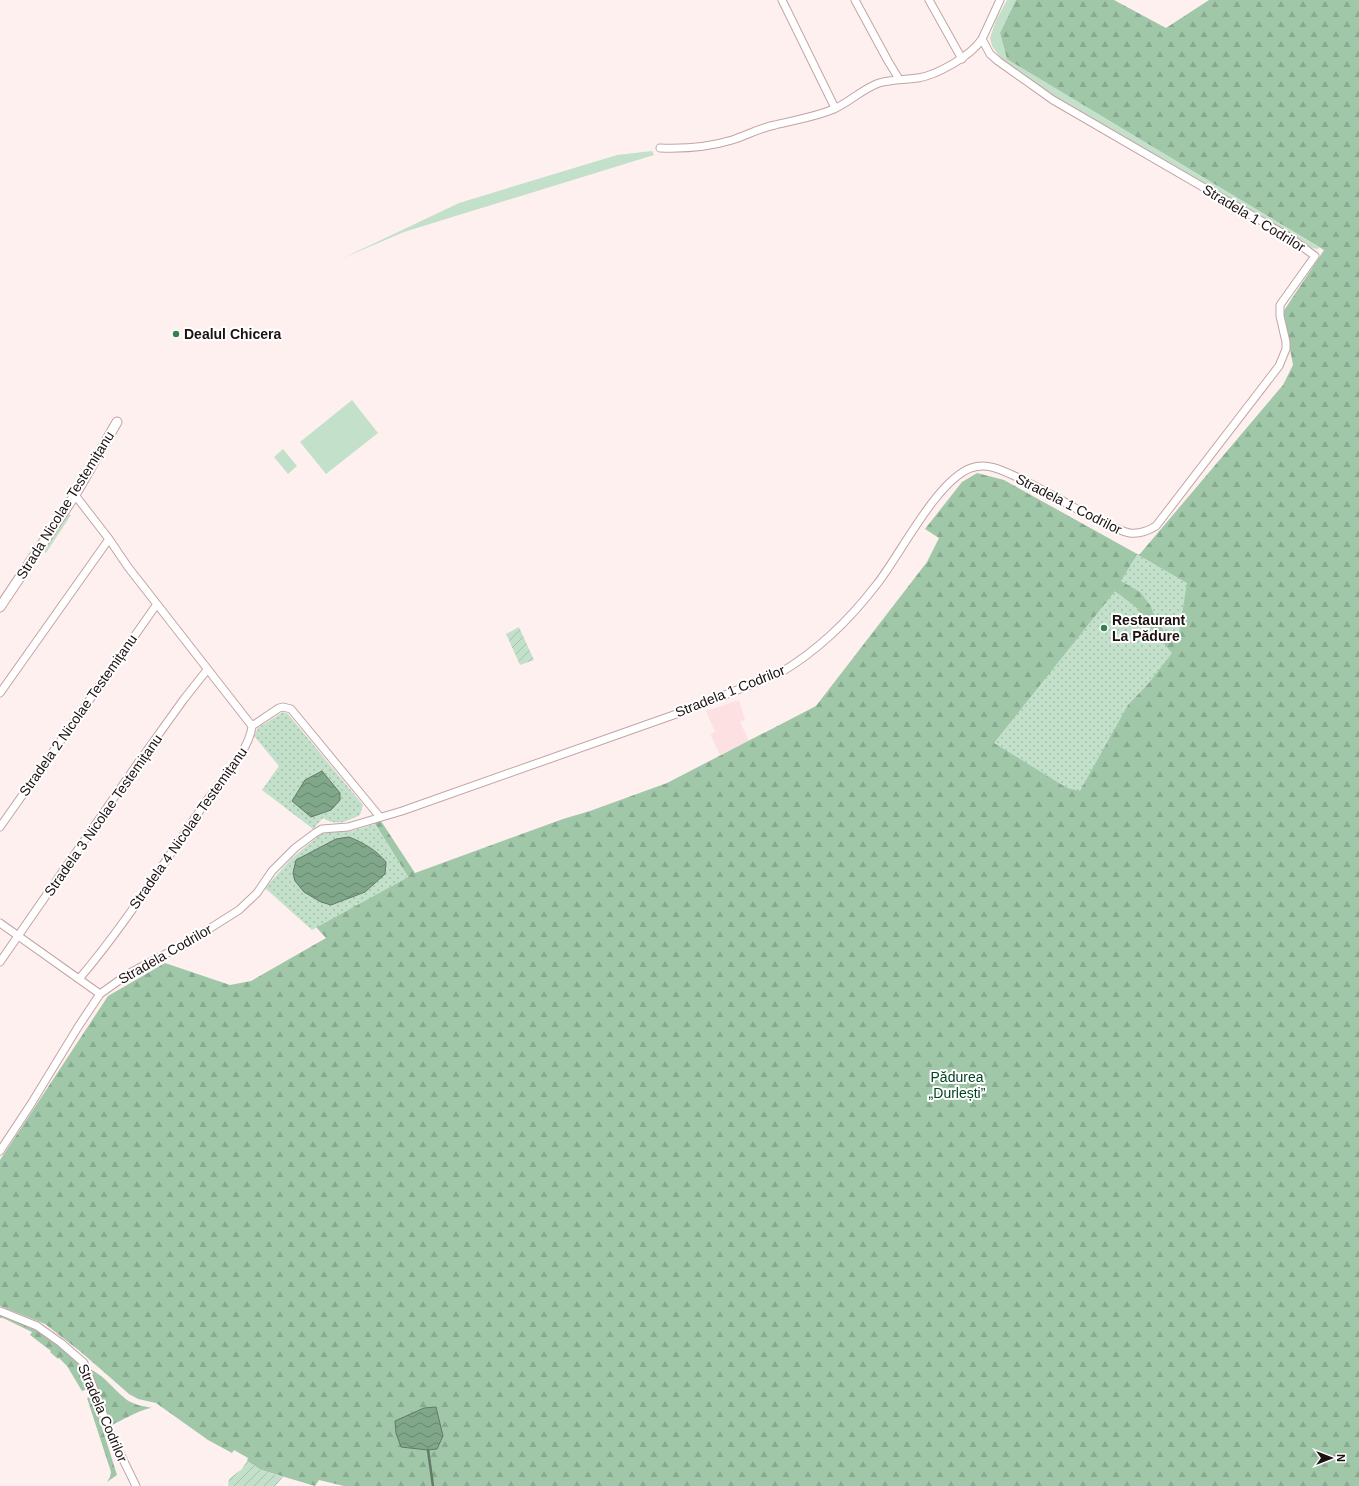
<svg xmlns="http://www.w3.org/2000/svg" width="1359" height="1486" font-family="Arial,sans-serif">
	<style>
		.built { fill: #fde1e2 }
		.grass { fill: #c3e0ca }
		.forest { fill: url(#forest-firs) }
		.park { fill: url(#park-dots) }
		.garden { fill: url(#garden-furrows) }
		.water { fill: url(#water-waves); stroke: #627a66 }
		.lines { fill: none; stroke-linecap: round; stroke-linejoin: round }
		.stream { stroke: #627a66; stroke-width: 2.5 }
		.minor-casing { stroke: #c5a3a4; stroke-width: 9 }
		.tertiary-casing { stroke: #c5a3a4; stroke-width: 11 }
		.minor { stroke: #fff; stroke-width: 7 }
		.tertiary { stroke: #fff; stroke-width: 9 }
		.poi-dot { fill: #35804e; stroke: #fff; stroke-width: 1.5 }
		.labels { text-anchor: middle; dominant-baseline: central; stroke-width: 4; stroke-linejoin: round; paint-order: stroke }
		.street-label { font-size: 14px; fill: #1d1111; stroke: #fff }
		.poi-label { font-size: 14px; font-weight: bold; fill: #1d1111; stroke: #fff; text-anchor: start }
		.park-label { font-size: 14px; fill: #00451f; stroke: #fff }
	</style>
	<defs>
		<pattern id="forest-firs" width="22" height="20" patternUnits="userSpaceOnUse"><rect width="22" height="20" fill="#9fc7a8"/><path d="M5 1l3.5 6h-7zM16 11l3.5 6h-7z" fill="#88aa90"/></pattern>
		<pattern id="park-dots" width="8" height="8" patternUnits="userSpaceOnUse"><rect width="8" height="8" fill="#c3e0ca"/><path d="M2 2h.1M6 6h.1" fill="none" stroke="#a7bfac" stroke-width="1.8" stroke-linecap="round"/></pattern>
		<pattern id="garden-furrows" width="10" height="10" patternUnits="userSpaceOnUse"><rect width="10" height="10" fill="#c3e0ca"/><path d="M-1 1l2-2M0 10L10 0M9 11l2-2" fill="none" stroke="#a7bfac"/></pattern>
		<pattern id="water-waves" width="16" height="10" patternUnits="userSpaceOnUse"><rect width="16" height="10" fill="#80a78a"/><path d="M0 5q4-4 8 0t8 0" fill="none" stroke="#68876f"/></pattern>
	</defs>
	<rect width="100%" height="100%" fill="#fff0f0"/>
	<path class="built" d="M739 700 745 720 740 722 749 741 720 755 710 734 715 732 706 711Z"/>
	<path class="grass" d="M1007 0H1016L1000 33 1007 59 1320 248 1316 249 1310 247 1276 226 1046 93 1008 64 1000 57 992 46 990 38 996 20Z
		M652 151 654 155 404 232 341 259 459 203 617 155Z
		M352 400 378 433 326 474 300 442Z
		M283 449 297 466 288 474 274 457Z
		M67 514 71 515 46 553 43 550Z"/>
	<path class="forest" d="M1016 0H1114L1166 28 1209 0H1359V1486H344L319 1480 315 1486 261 1470 247 1461 248 1458 234 1450 232 1453 208 1440 156 1403 138 1399 129 1394 81 1352 45 1324 0 1306V1160L108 996 165 963 230 985 251 981 326 938 316 927 408 877 374 822 381 821 415 873 563 819 590 811 667 783 816 706 927 562 939 538 925 529 962 482 977 473 1004 480 1139 555 1283 385 1293 365 1283 312 1324 250 1007 59 1000 33Z
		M0 1313 37 1329 73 1356 81 1367 91 1388 82 1391 67 1366 59 1358 58 1359 50 1352 51 1351 30 1335 32 1332 3 1318H0Z
		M90 1369C105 1376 114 1390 127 1400 135 1405 143 1406 152 1408 141 1409 121 1421 110 1426Z
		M92 1396 117 1475 107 1482 110 1477 111 1472 87 1398Z"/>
	<path class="park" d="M1137 554 1187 583 1178 640 1164 631 1156 619 1150 605 1140 592 1121 581Z
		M1115 591 1136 607 1149 626 1172 653 1148 684 1128 705 1080 791 1067 788 994 743Z
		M283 712 288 714 363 805 360 815C348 821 336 827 323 818L313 829 262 790 279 766 254 736 258 728Z
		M375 824 408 877 312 930 265 888 292 858 321 834 329 832 352 831Z"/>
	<path class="garden" d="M519 627 534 660 520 665 506 634Z
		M247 1461 261 1470 283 1477 275 1486H228L229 1479 242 1469Z"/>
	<path class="water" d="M322 771 340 793V800L331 810 311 817 292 801 305 780Z
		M349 837C364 843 376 850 386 862L385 874 365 892 331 905 321 902 304 892 295 881 293 873 296 860 336 839Z
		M436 1407 443 1436 437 1449 428 1450 401 1447 396 1433 395 1421 424 1408Z"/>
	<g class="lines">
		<path class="stream" d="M428 1450 433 1486"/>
		<g class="minor-casing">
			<path id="minor" d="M782 0 835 108
				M855 0 888 61 899 79
				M929 0 962 59
				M660 148C684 149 709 147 732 140 747 135 760 128 775 125 795 120 815 117 834 109 850 102 862 89 879 83 892 79 904 80 918 78 937 75 971 56 982 39
				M75 495 109 539 128 567 252 726
				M0 693 109 539
				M252 726 279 708 283 707 291 709 380 817
				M0 827 157 604
				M0 923 100 994
				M0 962 138 763 184 699 207 670
				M79 979C125 925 165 861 205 803 219 782 250 750 252 726
				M0 1151 31 1104 78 1027 100 994 128 974 190 941 239 910 257 893 272 871 295 848 315 833 322 829 348 827 402 811 682 712 780 673C817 651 851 618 877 584 900 555 937 480 971 468 988 462 1004 471 1019 478 1031 484 1043 490 1054 496 1074 507 1092 519 1113 527 1119 529 1124 532 1130 533 1139 534 1148 531 1156 526L1279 366 1286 349V342L1280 316V305L1315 256 1289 237 1053 100 998 61 990 54 982 39 1000 0
				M0 1311 37 1326 61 1343 84 1363 111 1435 136 1486"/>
		</g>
		<g class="tertiary-casing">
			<path id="tertiary" d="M0 607 75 495 117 422"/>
		</g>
		<use href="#minor" class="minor"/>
		<use href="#tertiary" class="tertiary"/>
	</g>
	<g class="poi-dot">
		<circle cx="176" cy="334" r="4"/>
		<circle cx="1104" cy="628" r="4"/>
	</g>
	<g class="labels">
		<g class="street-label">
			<text transform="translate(1254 218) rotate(31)">Stradela 1 Codrilor</text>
			<text transform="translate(1069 504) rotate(27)">Stradela 1 Codrilor</text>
			<text transform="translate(65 505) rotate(-58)">Strada Nicolae Testemițanu</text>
			<text transform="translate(730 691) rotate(-22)">Stradela 1 Codrilor</text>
			<text transform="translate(78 715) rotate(-55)">Stradela 2 Nicolae Testemițanu</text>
			<text transform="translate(103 815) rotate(-55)">Stradela 3 Nicolae Testemițanu</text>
			<text transform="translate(188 828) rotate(-55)">Stradela 4 Nicolae Testemițanu</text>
			<text transform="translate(165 954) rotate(-30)">Stradela Codrilor</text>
			<text transform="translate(103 1413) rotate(67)">Stradela Codrilor</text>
		</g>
		<g class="poi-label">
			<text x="184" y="334">Dealul Chicera</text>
			<text x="1112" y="620">Restaurant<tspan x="1112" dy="16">La Pădure</tspan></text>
		</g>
		<g class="park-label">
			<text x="957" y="1077">Pădurea<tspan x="957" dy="16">„Durlești”</tspan></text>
		</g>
	</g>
	<g transform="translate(1331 1458) rotate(90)" stroke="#ffffff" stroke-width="3" paint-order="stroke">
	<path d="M0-3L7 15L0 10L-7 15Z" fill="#1d1111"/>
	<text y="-6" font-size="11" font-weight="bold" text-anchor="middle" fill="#1d1111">N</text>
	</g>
</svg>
